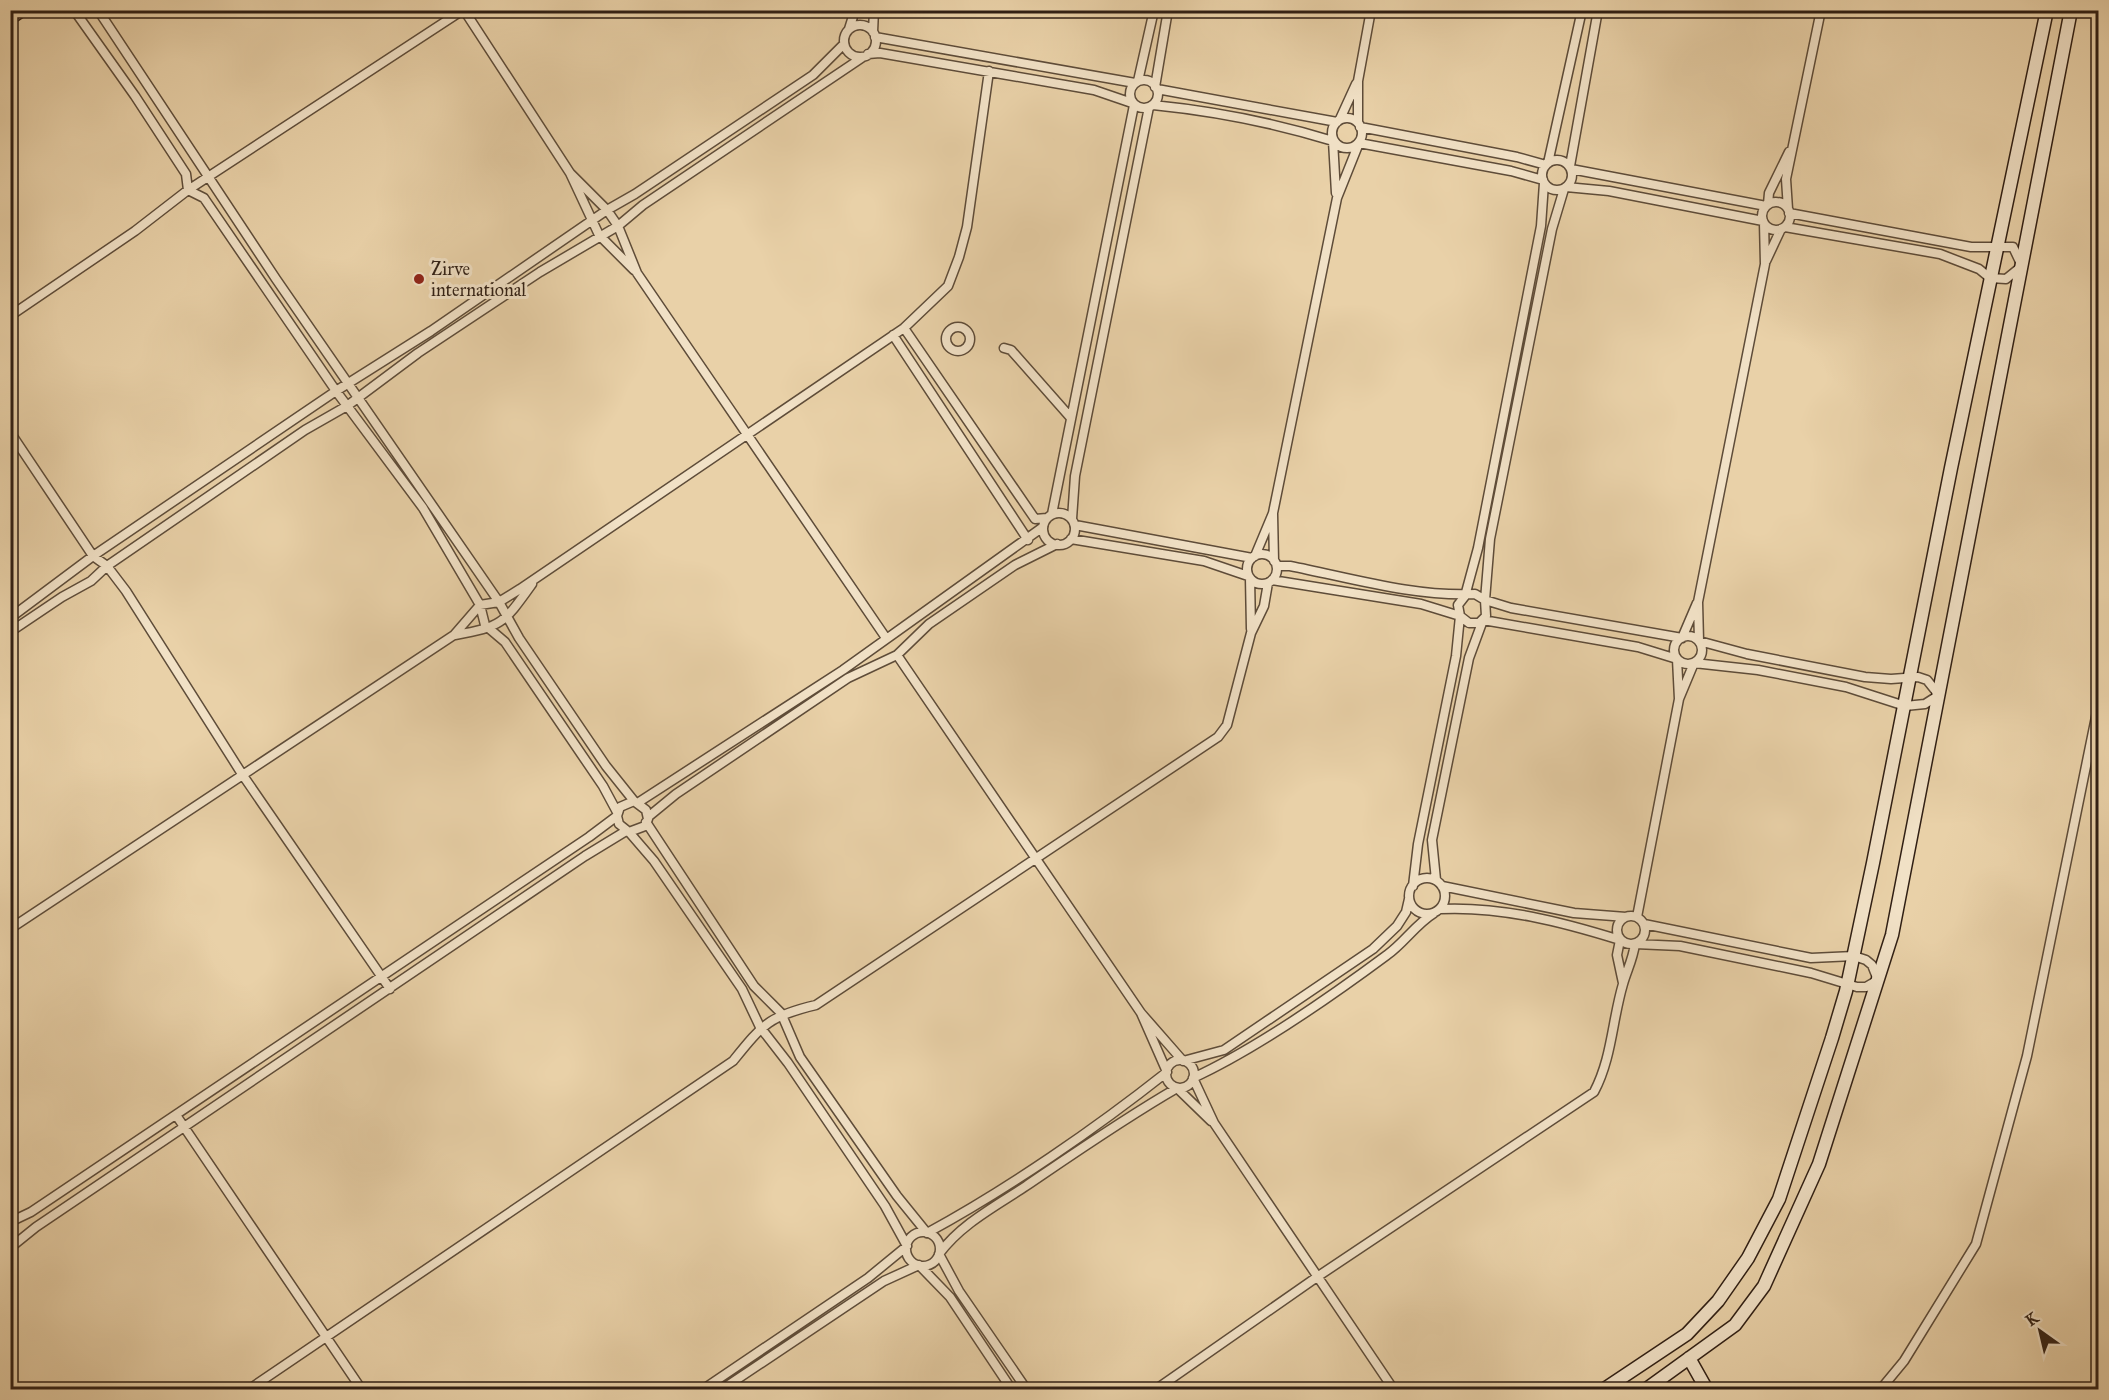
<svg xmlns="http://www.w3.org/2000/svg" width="2109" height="1400" font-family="'IM FELL Great Primer',serif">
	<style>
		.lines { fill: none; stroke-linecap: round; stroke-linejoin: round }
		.street-casing { stroke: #5e4c39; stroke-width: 11 }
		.secondary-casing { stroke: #301f14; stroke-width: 15 }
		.street { stroke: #f1e1c6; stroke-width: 8 }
		.secondary { stroke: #f1e1c6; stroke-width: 12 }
		.poi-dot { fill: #8f2418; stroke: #f1e1c6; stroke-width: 2 }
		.labels { text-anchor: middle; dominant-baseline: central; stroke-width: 6; stroke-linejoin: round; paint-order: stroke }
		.poi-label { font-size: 18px; fill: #301f14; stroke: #f1e1c6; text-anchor: start }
	</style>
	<rect width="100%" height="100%" fill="#e9d1a8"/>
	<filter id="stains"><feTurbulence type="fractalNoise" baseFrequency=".00333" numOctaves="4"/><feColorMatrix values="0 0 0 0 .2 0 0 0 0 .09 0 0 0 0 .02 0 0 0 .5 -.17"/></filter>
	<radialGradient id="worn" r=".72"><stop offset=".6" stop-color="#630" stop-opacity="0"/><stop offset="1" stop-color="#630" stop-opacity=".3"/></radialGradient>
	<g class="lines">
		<g class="street-casing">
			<path id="street" d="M74 10 135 96 186 174 188 190 204 198 336 391 423 508 480 605 485 625 505 642 603 786 617 812
				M98 10 276 279 499 602 519 638 606 766 634 801 646 810 648 819 645 826 629 832 619 824 617 816 620 807 634 801
				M464 10 570 173 599 235 634 270
				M844 41a16 16 0 1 1 32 0a16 16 0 1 1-32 0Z
				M849 29 855 10
				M873 32 874 10
				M875 37 1135 83
				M868 54 880 53 1094 90 1132 103
				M1130 94a14 14 0 1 1 28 0a14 14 0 1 1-28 0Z
				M1138 81 1154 10
				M1155 87 1168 10
				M1157 89 1337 122
				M1153 105C1213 111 1275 123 1333 141L1336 193
				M1332 133a15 15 0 1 1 30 0a15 15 0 1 1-30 0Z
				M1340 119 1356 84
				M1358 122V81L1371 10
				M1360 127 1517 157 1546 165
				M1542 175a15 15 0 1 1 30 0a15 15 0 1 1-30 0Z
				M1548 163 1582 10
				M1570 166 1598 10
				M1571 169 1766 206
				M570 173 607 210 618 226 637 273 886 638
				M1566 187 1609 191 1763 221
				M1564 189 1552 229 1490 539 1485 600 1511 608 1682 638 1697 603
				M1762 216a14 14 0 1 1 28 0a14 14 0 1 1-28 0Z
				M1768 204 1769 193 1789 152
				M1788 209 1786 179 1821 10
				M1785 227 1940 254 1979 269 1990 278 2006 279 2022 266 2013 247H1971L1789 213
				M1766 261 1781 229
				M10 316 135 231 188 190 463 10
				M946 339a12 12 0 1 1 24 0a12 12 0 1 1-24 0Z
				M904 328 1035 519 1047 518
				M893 335 1028 540
				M1004 348 1011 350 1071 418
				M10 432 93 556 107 566 126 591 242 774 390 989
				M1043 529a16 16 0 1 1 32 0a16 16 0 1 1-32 0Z
				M1052 514 1134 105
				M1273 514 1274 561
				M1072 519 1075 476 1149 107
				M1075 525 1252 558
				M1071 539 1204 561 1248 576
				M1247 569a15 15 0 1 1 30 0a15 15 0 1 1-30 0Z
				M1255 556 1273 513 1337 198 1359 143 1511 171 1543 180
				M1277 566H1290C1351 578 1414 597 1475 594L1485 600 1486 616 1479 623H1469L1460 616 1458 605 1465 596 1478 548 1541 226 1544 183
				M1250 578 1251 629
				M1272 580 1421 604 1460 616 1456 656 1418 844 1413 886
				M10 618 93 556 336 391 431 331 607 210 635 194 813 75 844 44
				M10 632 62 597 91 581 107 566 305 430 347 406 418 353 540 272 618 226 643 205 863 57
				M455 635C502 627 504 623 532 584
				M1674 650a14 14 0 1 1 28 0a14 14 0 1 1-28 0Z
				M897 655 1141 1013 1183 1061 1224 1050 1373 949 1397 926 1406 912 1409 899
				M639 802 843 670 1043 527
				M648 817 676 794 848 678 897 655 929 624 1015 565 1057 544
				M646 822 754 986 781 1013 800 1057 897 1196 927 1233C1008 1189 1095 1129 1167 1072L1141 1013
				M629 832 654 861 742 989 760 1027 788 1063 885 1206 907 1246 868 1278 702 1390
				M1409 896a18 18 0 1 1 36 0a18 18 0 1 1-36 0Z
				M1436 880 1432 840 1469 658 1483 620 1638 647 1677 659 1679 699
				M1442 886 1574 913 1626 917
				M1440 909C1501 906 1562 922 1620 940L1617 955 1623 983
				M1617 930a14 14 0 1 1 28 0a14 14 0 1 1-28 0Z
				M1637 917 1679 699 1694 663 1758 670 1846 687 1905 706 1925 704 1939 695 1927 680 1918 677 1891 679 1865 677 1747 654 1699 641 1698 602 1765 264 1764 223
				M10 929 454 635 480 605 499 602 520 589 904 328 948 286 959 257 967 227 989 71
				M1166 1074a14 14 0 1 1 28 0a14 14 0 1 1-28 0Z
				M176 1115 362 1390
				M10 1222 31 1212 589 837 617 816
				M906 1249a17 17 0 1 1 34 0a17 17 0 1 1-34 0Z
				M10 1248 36 1227 585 856 626 831
				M248 1390 733 1061C763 1024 769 1016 816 1005L1218 737 1227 725 1251 633 1264 606 1268 583
				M721 1390 884 1281 919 1265 950 1297 1012 1390
				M1027 1390 959 1291 939 1254C961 1224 996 1206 1026 1186 1076 1152 1125 1118 1177 1088L1211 1121
				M1155 1390 1317 1277 1594 1092C1612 1058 1612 1021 1623 984 1627 970 1633 959 1635 944L1680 946 1811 973 1857 987H1866L1878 980 1872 965 1866 960 1854 956 1811 958 1644 924
				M1394 1390 1214 1123 1193 1078C1258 1048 1329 998 1387 955 1404 943 1416 924 1434 913
				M1880 1390 1904 1361 1976 1244 2027 1056 2098 707"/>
		</g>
		<g class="secondary-casing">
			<path id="secondary" d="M10 18 22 10
				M1689 1358 1707 1390
				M1603 1390 1687 1334 1718 1301 1748 1258 1779 1199 1832 1038 1846 991 1873 863 1951 468 2047 10
				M1645 1390 1735 1325 1764 1286 1819 1164 1892 935 2071 10"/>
		</g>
		<use href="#street" class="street"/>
		<use href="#secondary" class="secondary"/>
	</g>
	<circle class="poi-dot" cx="419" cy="279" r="6"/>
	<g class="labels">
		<g class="poi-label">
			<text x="431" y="269">Zirve<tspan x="431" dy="21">international</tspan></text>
		</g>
	</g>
	<rect width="2109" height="1400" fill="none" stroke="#e9d1a8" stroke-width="36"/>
	<rect x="12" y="12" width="2085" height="1376" fill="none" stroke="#301f14" stroke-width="3"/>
	<rect x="18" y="18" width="2073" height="1364" fill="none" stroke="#301f14" stroke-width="1.5"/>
	<g transform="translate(2040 1331) rotate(326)" stroke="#f1e1c6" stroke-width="4.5" paint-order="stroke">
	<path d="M0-4.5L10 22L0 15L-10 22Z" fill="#301f14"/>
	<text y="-9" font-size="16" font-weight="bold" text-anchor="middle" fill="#301f14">K</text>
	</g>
	<rect width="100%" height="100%" filter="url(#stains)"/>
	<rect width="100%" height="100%" fill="url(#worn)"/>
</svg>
